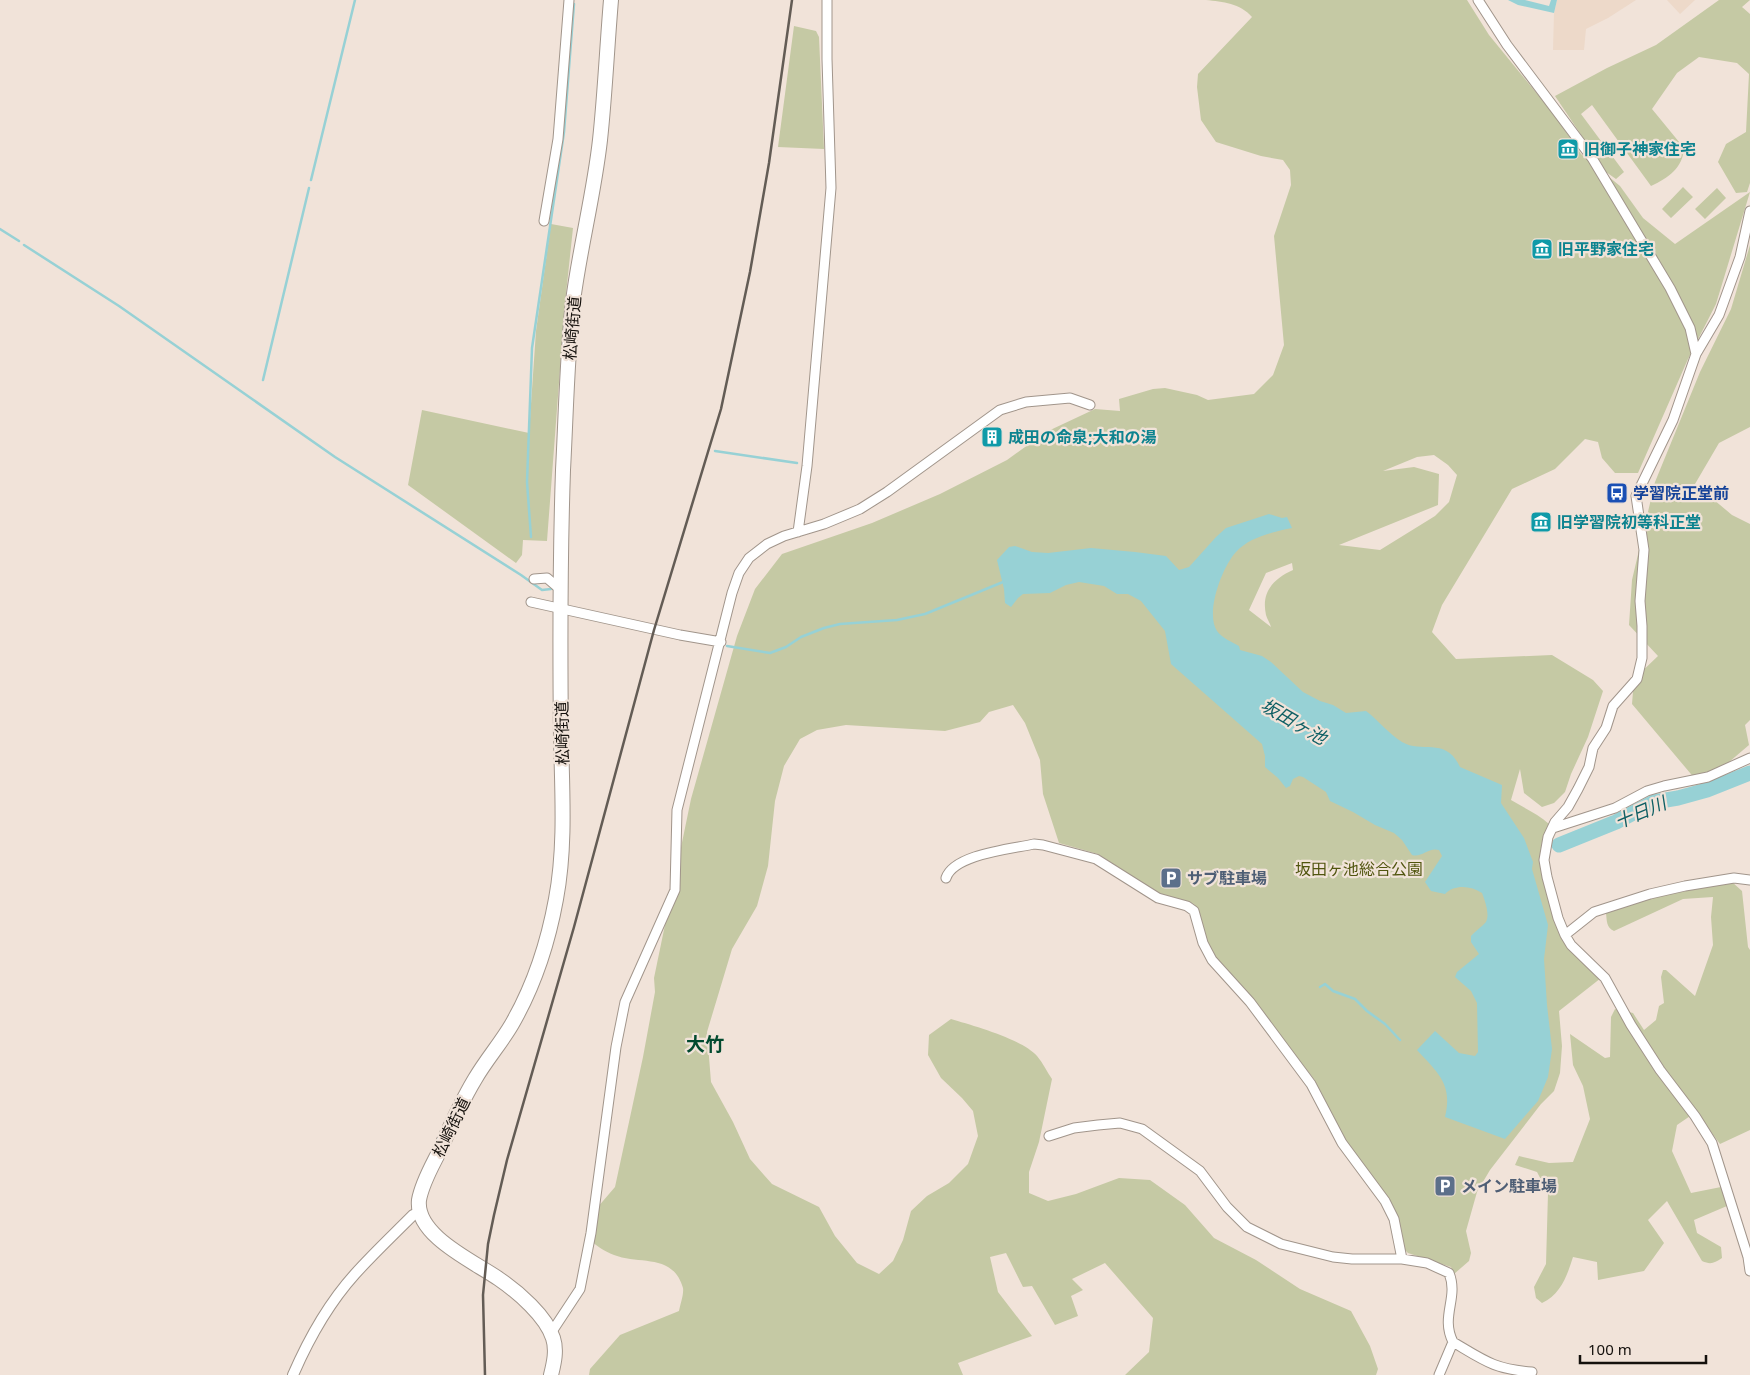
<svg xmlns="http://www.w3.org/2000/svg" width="1750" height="1375" font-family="'Noto Sans','Noto Sans JP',sans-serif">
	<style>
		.built { fill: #edd9c9 }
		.green { fill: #c5c9a4; fill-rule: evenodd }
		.water { fill: #97d1d5 }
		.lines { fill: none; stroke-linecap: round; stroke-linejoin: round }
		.stream { stroke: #97d1d5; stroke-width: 2.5 }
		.river { stroke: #97d1d5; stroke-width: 15 }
		.minor-casing { stroke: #a1958b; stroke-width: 11 }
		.tertiary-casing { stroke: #a1958b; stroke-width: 12 }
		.primary-casing { stroke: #a1958b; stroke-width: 16 }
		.minor { stroke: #fff; stroke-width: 9 }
		.tertiary { stroke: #fff; stroke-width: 10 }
		.primary { stroke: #fff; stroke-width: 14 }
		.rail { stroke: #635c55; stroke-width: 2.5 }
		.labels { text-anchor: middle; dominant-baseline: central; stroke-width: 4.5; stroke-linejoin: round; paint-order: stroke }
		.culture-label { font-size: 16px; font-weight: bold; fill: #0d838f; stroke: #f1e3d9; text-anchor: start }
		.street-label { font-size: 16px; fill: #14100c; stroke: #f1e3d9 }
		.transit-label { font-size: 16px; font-weight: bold; fill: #164399; stroke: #f1e3d9; text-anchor: start }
		.park-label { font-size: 16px; fill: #51550f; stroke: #f1e3d9 }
		.service-label { font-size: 16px; font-weight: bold; fill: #4e5e75; stroke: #f1e3d9; text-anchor: start }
		.water-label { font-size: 18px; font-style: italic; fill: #0e5f64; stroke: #f1e3d9 }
		.quarter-label { font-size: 19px; font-weight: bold; fill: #024a2f; stroke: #f1e3d9 }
	</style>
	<rect width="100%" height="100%" fill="#f1e3d9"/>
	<path class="built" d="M1557 0H1636L1608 18 1586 29 1584 50H1553L1554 13Z
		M1667 0H1695L1680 14Z"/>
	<path class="green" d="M1206 0H1467L1489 35 1556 117 1581 154 1620 186 1643 218 1675 244 1750 192 1716 304 1688 359 1638 473H1615L1602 458 1598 442 1585 439 1555 469 1512 489 1442 605 1432 632 1456 659 1552 655 1593 680 1603 691 1588 737 1571 774 1565 792 1554 803 1542 807 1524 793 1520 769 1511 800C1524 808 1538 814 1549 824 1533 852 1543 878 1551 907 1553 914 1559 922 1557 929L1565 944 1601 978 1559 1011 1562 1046 1560 1073 1554 1091 1541 1104 1490 1170 1477 1192 1466 1231 1471 1253 1469 1261 1454 1274 1451 1267 1408 1253 1403 1248 1401 1230 1395 1210 1386 1195 1367 1173 1346 1141 1314 1079 1241 986 1216 959 1205 937 1200 916 1194 904 1159 894 1098 854 1059 843 1043 794 1040 760 1025 723 1013 705 989 712 980 722 945 731 846 725 817 730 800 739 784 766 775 801 768 866 757 906 732 949 707 1032 711 1082 733 1122 750 1159 772 1184 819 1207 835 1236 857 1263 879 1274 893 1261 903 1240 911 1211 927 1196 949 1183 968 1164 978 1136 973 1111 962 1098 941 1078 928 1055 929 1035 951 1019C974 1026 1022 1039 1037 1056 1043 1063 1047 1072 1052 1079L1039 1142 1029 1172V1193L1048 1201 1076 1194 1119 1178 1150 1180 1185 1205 1214 1238 1256 1260 1300 1289 1351 1311 1370 1346 1378 1369 1376 1375H1125L1149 1352 1153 1318 1105 1263 1072 1279 1083 1290 1071 1296 1078 1316 1055 1325 1032 1286 1023 1287 1006 1253 990 1257 998 1292 1032 1336 958 1363 963 1375H589L590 1369 620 1335 679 1311C680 1305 684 1294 683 1288 673 1253 640 1265 614 1255 604 1251 596 1246 588 1238L591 1215 615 1187 643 1057 655 992 654 978 691 799 737 636 755 589 782 554 872 523 940 494 1007 460 1046 432 1095 409 1120 411 1119 399 1153 389 1165 388 1197 395 1208 400 1254 394 1273 375 1284 345 1274 236 1291 185 1290 170 1283 160 1261 156 1216 142 1201 120 1197 87 1198 74 1252 17C1240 3 1223 2 1206 0ZM1434 455 1448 465 1457 475 1449 502 1435 516 1380 550 1339 545 1438 505 1439 474 1414 467 1383 471 1417 457ZM1292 563 1293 570C1273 579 1261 592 1266 615 1267 619 1270 623 1271 627L1249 610 1266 573Z
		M1719 0H1750L1742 7 1750 14V183L1747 192 1736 193 1718 162 1726 144 1746 132 1749 74 1737 63 1699 57 1677 73 1652 109 1684 148C1683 168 1668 178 1651 186L1592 105 1581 114 1624 172 1616 179 1606 172 1555 96 1607 68 1656 45Z
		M794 26 816 31 819 37 824 149 778 147Z
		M1683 187 1693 197 1671 218 1662 209Z
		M1717 188 1726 198 1705 219 1695 209Z
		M551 224 573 228 565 303 547 541 523 540 522 555 516 563 408 485 422 410 529 433 536 331Z
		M1750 245V427L1719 443 1695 484 1732 515 1750 524V720L1745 725 1749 745 1701 786 1632 704 1634 679 1658 656 1629 625 1632 580 1655 482 1700 372 1731 309Z
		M1732 882 1742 891 1748 947 1750 950V1130L1720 1144 1696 1112 1677 1125 1672 1151 1691 1193 1721 1187 1727 1206 1694 1220 1697 1233 1721 1247 1722 1258C1714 1263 1711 1265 1702 1261L1667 1201 1648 1220 1664 1243 1644 1271 1598 1280 1597 1262 1573 1257C1567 1276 1561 1294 1542 1303L1536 1298 1534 1287 1546 1264 1548 1193 1537 1172 1515 1165 1519 1156 1549 1163 1573 1162 1590 1119 1583 1086 1573 1065 1570 1034 1605 1058 1610 1057 1611 1017 1615 1009 1633 1013 1644 1030 1656 1020 1659 1006 1664 1003 1661 977 1663 970H1666L1695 996 1713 945 1711 917 1713 897 1683 899 1614 931C1606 927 1607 921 1606 913L1650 898Z"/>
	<path class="water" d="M1508 0H1525L1549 6 1551 0H1557L1554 13 1518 5Z
		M1269 514 1282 518 1287 517 1292 528C1273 532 1249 537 1236 552 1222 567 1205 613 1217 631 1222 638 1232 642 1239 646L1240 650 1262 656 1271 662 1303 692 1320 701 1333 705 1346 713 1366 711C1378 720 1389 734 1402 742 1422 754 1446 736 1460 767L1502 785 1501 803 1524 838 1533 862 1532 869 1548 925 1544 959 1547 1005 1552 1049 1548 1077 1538 1101 1505 1139 1445 1117C1453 1084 1438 1073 1417 1050L1435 1031 1459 1053 1475 1056 1478 1052 1477 1003 1471 991 1455 977 1457 972 1479 954 1471 942V936C1475 931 1482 927 1486 922 1490 914 1485 901 1482 893 1471 886 1455 884 1445 894L1431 891 1425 882 1442 856 1439 850C1428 847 1422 858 1412 855L1402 840 1394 833 1375 825 1353 812 1330 801 1326 792 1303 777 1299 776 1293 779 1290 786 1286 788 1278 778 1265 767V756L1262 744 1171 664 1165 631 1141 601 1128 594H1117L1104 586 1079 582 1066 585 1050 593 1023 594 1018 598 1011 607 1005 603 1004 589 997 560 1009 547 1015 546 1032 552 1048 553 1091 548 1135 552 1166 556 1179 570 1189 567 1216 537 1226 528Z"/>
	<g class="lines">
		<path class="stream" d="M311 180 355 0
			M0 229 19 241
			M24 245 119 306 335 457 521 575 542 590 551 589
			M263 380 309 188
			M715 451 797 463
			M531 537 527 482 532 348 564 132 574 4
			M727 646 770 653 786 647 801 637 824 628 840 624 897 620 925 614 1003 582
			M1320 987 1325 984 1333 991 1355 999 1367 1011 1385 1024 1400 1040"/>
		<path class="river" d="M1559 845 1616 822 1654 802 1678 798 1707 790 1750 773"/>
		<g class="minor-casing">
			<path id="minor" d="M1478 0 1507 45 1592 158 1670 288 1690 328 1696 354
				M1750 211 1740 257 1719 315 1696 354 1673 420 1636 496 1644 550 1640 601 1642 626V658L1637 679 1613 706 1606 728 1593 748 1589 767 1578 789 1568 807 1555 822 1548 837 1544 860 1547 877 1558 918 1565 935 1571 945 1605 978 1631 1025 1660 1070 1695 1116 1712 1143 1748 1257 1750 1271
				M544 221 558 139 569 0
				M798 532 807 466 831 188 827 59V0
				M534 579 547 578 561 590
				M531 602 680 635 721 642
				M1553 828 1615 808 1647 791 1664 786 1708 777 1750 758
				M946 878C954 854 1012 849 1034 844L1043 845 1096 859 1158 898 1187 906 1194 911 1203 943 1212 960 1250 1002 1311 1084 1342 1143 1385 1201 1394 1219 1402 1259
				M1565 935 1594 912 1650 894 1685 886 1734 878 1750 880
				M1049 1136 1074 1128 1098 1125 1120 1123 1142 1129 1200 1171 1227 1207 1247 1227 1281 1244 1333 1257 1352 1259H1402L1427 1263 1449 1273C1459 1298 1440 1316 1453 1342L1439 1375
				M551 1333 580 1289 591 1233 616 1047 625 1002 675 890 677 810 732 593 739 573 749 558 767 544 784 536 824 524 860 509 887 492 1000 410 1026 402 1070 398 1090 405
				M1453 1342C1485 1361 1494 1369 1532 1372"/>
		</g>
		<g class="tertiary-casing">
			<path id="tertiary" d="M293 1375C309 1338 328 1304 355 1274 372 1255 391 1237 409 1219L413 1215 420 1212"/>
		</g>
		<g class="primary-casing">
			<path id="primary" d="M551 1375C554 1363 557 1350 553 1338 546 1316 518 1292 499 1279 475 1262 415 1236 419 1200 422 1183 432 1166 439 1152 450 1127 461 1102 475 1079 486 1060 501 1043 512 1024 535 984 548 943 556 899 566 846 562 790 561 737 560 648 560 559 563 470 566 414 567 357 573 301 580 247 594 194 600 140 605 94 607 47 611 0"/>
		</g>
		<use href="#minor" class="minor"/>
		<use href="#tertiary" class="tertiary"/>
		<use href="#primary" class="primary"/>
		<path class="rail" d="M485 1375 483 1295 488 1244 494 1215 507 1160 574 927 654 630 721 409 750 272 769 163 792 0"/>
	</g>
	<defs>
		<g id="museum-square" transform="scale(1.125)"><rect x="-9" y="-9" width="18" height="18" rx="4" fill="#0f9aa8" stroke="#f1e3d9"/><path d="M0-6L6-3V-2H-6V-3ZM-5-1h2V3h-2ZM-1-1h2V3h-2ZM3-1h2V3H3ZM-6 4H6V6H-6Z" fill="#fff"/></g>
		<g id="building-square" transform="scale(1.125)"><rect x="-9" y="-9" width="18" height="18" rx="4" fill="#0f9aa8" stroke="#f1e3d9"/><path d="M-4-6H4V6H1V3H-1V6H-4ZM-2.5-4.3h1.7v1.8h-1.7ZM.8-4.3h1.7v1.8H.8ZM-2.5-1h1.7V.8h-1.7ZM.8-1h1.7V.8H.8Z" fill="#fff"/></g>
		<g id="bus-square" transform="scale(1.125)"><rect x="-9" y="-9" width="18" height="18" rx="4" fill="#1a4fb4" stroke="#f1e3d9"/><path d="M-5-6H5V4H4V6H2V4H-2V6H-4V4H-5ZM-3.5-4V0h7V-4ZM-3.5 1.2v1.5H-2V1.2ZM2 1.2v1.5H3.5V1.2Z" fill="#fff"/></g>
		<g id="parking-square" transform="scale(1.125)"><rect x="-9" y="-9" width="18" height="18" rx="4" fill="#5c6f8a" stroke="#f1e3d9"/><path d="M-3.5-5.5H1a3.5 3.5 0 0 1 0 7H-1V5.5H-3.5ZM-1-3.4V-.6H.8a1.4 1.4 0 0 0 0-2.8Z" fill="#fff"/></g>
	</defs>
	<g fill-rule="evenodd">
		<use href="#museum-square" x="1568" y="149"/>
		<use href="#museum-square" x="1542" y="249"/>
		<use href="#building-square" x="992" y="437"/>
		<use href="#bus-square" x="1617" y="493"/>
		<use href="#museum-square" x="1541" y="522"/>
		<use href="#parking-square" x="1171" y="878"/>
		<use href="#parking-square" x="1445" y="1186"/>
	</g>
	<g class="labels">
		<g class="culture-label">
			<text x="1584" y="149">旧御子神家住宅</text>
			<text x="1558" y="249">旧平野家住宅</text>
			<text x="1008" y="437">成田の命泉;大和の湯</text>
			<text x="1557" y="522">旧学習院初等科正堂</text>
		</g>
		<g class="street-label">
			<text transform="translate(572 328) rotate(-85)">松崎街道</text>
			<text transform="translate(562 733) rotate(-91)">松崎街道</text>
			<text transform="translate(451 1127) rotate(-64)">松崎街道</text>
		</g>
		<g class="transit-label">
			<text x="1633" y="493">学習院正堂前</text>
		</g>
		<g class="park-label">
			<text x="1359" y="869">坂田ヶ池総合公園</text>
		</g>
		<g class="service-label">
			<text x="1187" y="878">サブ駐車場</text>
			<text x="1461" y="1186">メイン駐車場</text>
		</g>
		<g class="water-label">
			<text transform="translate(1294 721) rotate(30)">坂田ヶ池</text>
			<text transform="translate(1640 812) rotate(-23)">十日川</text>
		</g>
		<g class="quarter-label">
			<text x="705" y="1044">大竹</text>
		</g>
	</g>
	<path d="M1580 1355v8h126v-8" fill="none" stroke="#14100c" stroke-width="2.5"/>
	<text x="1588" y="1355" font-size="15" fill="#14100c" stroke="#f1e3d9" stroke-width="4" paint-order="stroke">100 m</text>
</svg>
